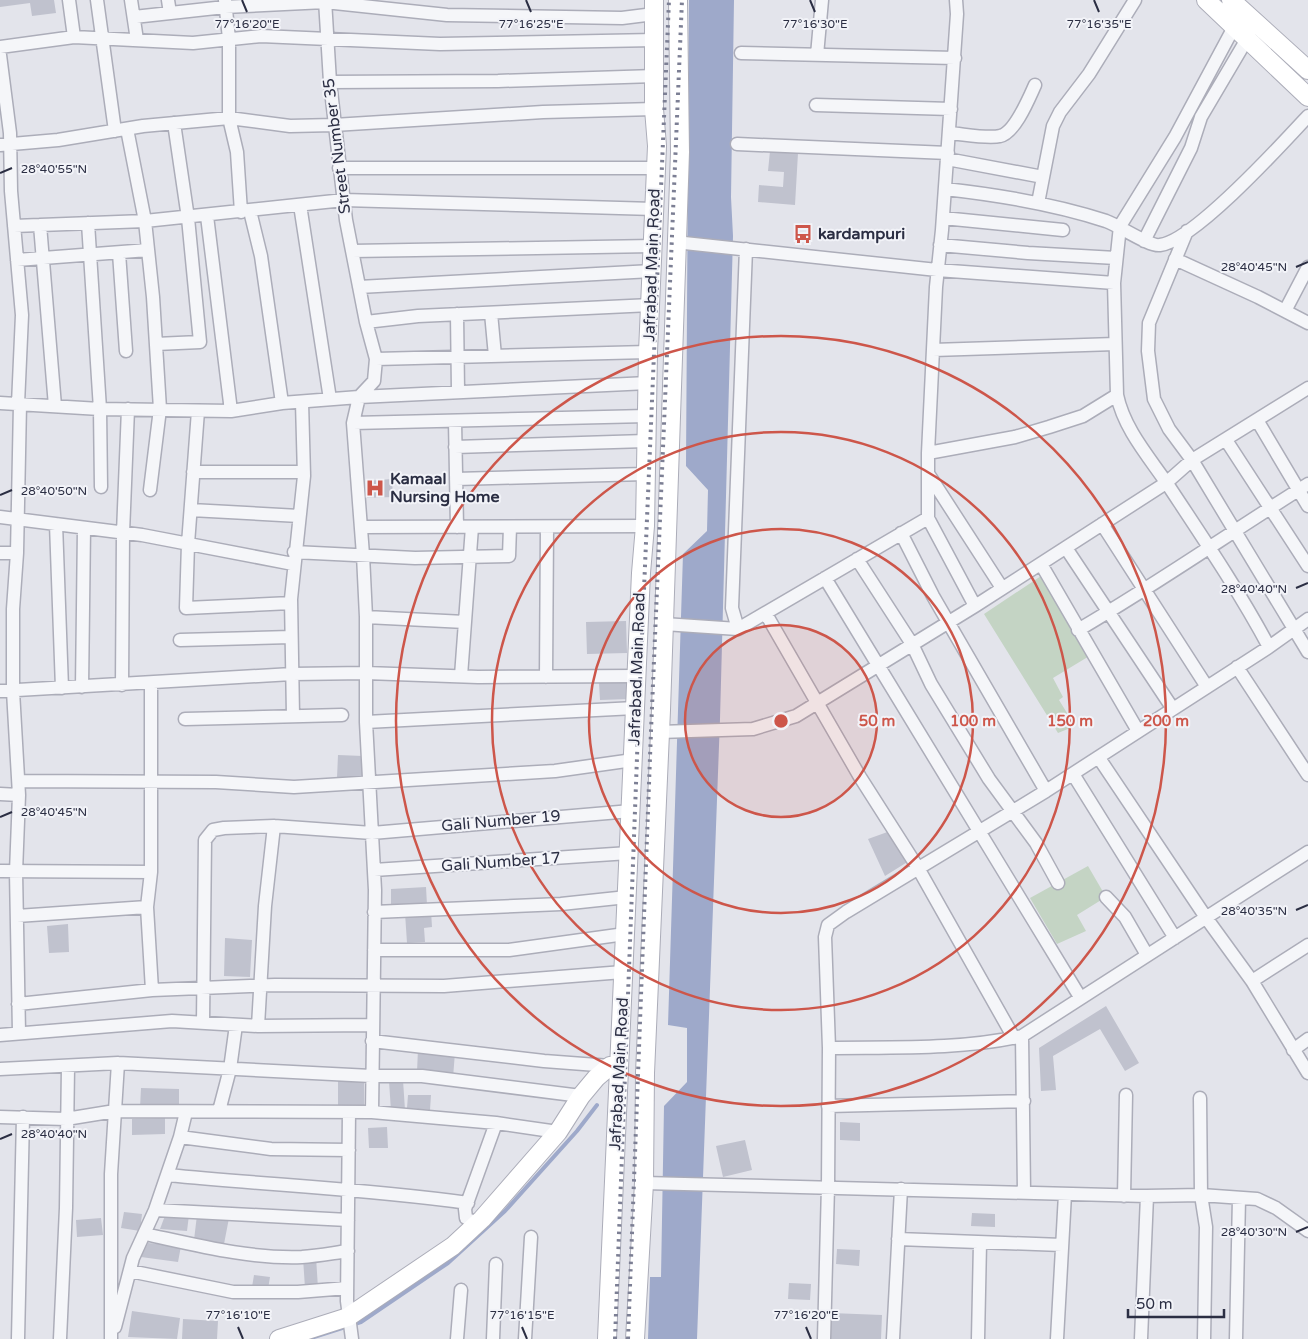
<svg xmlns="http://www.w3.org/2000/svg" width="1308" height="1339" font-family="'Varela Round',sans-serif">
	<style>
		.green { fill: #c4d4c4 }
		.water { fill: #9ea9ca }
		.lines { fill: none; stroke-linecap: round; stroke-linejoin: round }
		.stream { stroke: #9ea9ca; stroke-width: 4 }
		.building { fill: #c0c2ce }
		.street-casing { stroke: #acadb9; stroke-width: 15 }
		.secondary-casing { stroke: #acadb9; stroke-width: 20 }
		.street { stroke: #f5f6f9; stroke-width: 12 }
		.secondary { stroke: #fff; stroke-width: 18 }
		.rail { stroke: #7c7f94; stroke-width: 4; stroke-dasharray: 2.5 5; stroke-linecap: butt }
		.ticks { fill: none; stroke: #2b2e43; stroke-width: 2 }
		.ring { fill: none; stroke: #cd564a; stroke-width: 2.5 }
		.labels { text-anchor: middle; dominant-baseline: central; stroke-width: 4; stroke-linejoin: round; paint-order: stroke }
		.street-label { font-size: 16px; fill: #2b2e43; stroke: #f2f3f8 }
		.poi-label { font-size: 16px; font-weight: bold; fill: #2b2e43; stroke: #f2f3f8; text-anchor: start }
		.ticks-label { font-size: 12px; text-anchor: middle; fill: #2b2e43; stroke: #f2f3f8; stroke-width: 4; stroke-linejoin: round; paint-order: stroke }
		.centre { fill: #cd564a; stroke: #f2f3f8; stroke-width: 2.5 }
		.ring-label { font-size: 15px; text-anchor: middle; font-weight: bold; fill: #cd564a; stroke: #f2f3f8; stroke-width: 4; stroke-linejoin: round; paint-order: stroke }
	</style>
	<rect width="100%" height="100%" fill="#e3e4eb"/>
	<path class="green" d="M1050 570 1092 638 1096 652 1053 678 1063 697 1059 700 1075 726 1058 733 984 614Z
		M1088 866 1106 897 1077 915 1086 931 1057 944 1030 898Z"/>
	<path class="water" d="M689 0H734L731 197 733 236 720 719 697 1339H648L650 1277H661L664 1106 687 1082V1028L668 1025 683 554 707 531 708 490 686 466Z"/>
	<g class="lines">
		<path class="stream" d="M308 1339 361 1322 448 1263 505 1211 577 1131 597 1105"/>
	</g>
	<path class="building" d="M0 0H54L56 13 32 16 30 3 0 7Z
		M770 151 798 153 795 205 758 202 759 185 783 187 784 172 768 171Z
		M392 479 393 497 367 498 366 481Z
		M626 621 627 653 587 654 586 622Z
		M599 683H630V699L600 700Z
		M338 755 363 756 362 780 337 778Z
		M893 830 909 861 885 876 868 839Z
		M426 887 427 905 391 907V889Z
		M431 911 432 927 424 928 425 942 407 943 405 913Z
		M68 924 69 952 49 953 47 926Z
		M225 938 252 940 250 977 224 976Z
		M1106 1006 1139 1063 1125 1071 1100 1029 1053 1056 1056 1090 1041 1091 1039 1048Z
		M418 1049 455 1052 453 1078 417 1072Z
		M338 1080H364V1108H338Z
		M403 1080 405 1110 391 1111 389 1081Z
		M141 1088 179 1089V1109L140 1108Z
		M408 1095H431L430 1110 407 1108Z
		M165 1118V1134L132 1135V1119Z
		M840 1122 860 1123V1141L840 1140Z
		M387 1127 388 1148H369L368 1128Z
		M745 1140 752 1170 723 1177 716 1146Z
		M124 1212 142 1214 140 1231 121 1228Z
		M166 1213 189 1215 187 1231 160 1229Z
		M972 1213 995 1214V1227L971 1226Z
		M197 1215 229 1218 224 1244 194 1240Z
		M101 1218 103 1235 77 1237 76 1220Z
		M148 1243 181 1246 178 1262 141 1257Z
		M837 1249 860 1250 859 1266 836 1264Z
		M316 1257 318 1288H305L303 1258Z
		M254 1275 270 1277 268 1289 252 1287Z
		M789 1283 811 1284 810 1300 788 1299Z
		M132 1311 180 1318 177 1339 128 1337Z
		M831 1313 882 1315 881 1339H830Z
		M183 1319 218 1321 217 1339H182Z"/>
	<g class="lines">
		<g class="street-casing">
			<path id="street" d="M69 0 74 37
				M97 0 115 131
				M131 0 137 40
				M168 0 170 13
				M225 0 229 39V118L237 152 241 212
				M325 0 330 82 346 220 366 322 376 359 374 381 359 397
				M956 0 957 14 942 230 936 287 928 453V518L975 606
				M134 17 225 7 325 2 447 15 622 18 654 14
				M1234 27 1175 137 1120 226 1114 283 1117 395C1124 429 1149 457 1168 485 1203 538 1239 591 1269 647
				M0 47 74 37 193 43 261 36 440 44 655 40
				M741 53 955 58
				M0 55 10 133 11 191 22 315 18 404
				M817 55 822 0
				M330 82 498 81 655 76
				M816 105 951 109
				M127 129 145 221 153 297 160 409 150 490
				M949 133C963 134 988 139 1000 136 1015 133 1029 98 1035 85
				M737 144 948 153
				M0 145 58 140 143 126 229 118 290 126 334 125 543 112 654 109
				M947 159 1043 177
				M339 168H656
				M945 189C999 195 1054 204 1106 221 1120 226 1150 247 1160 245 1194 241 1282 144 1308 116
				M1038 203 1053 126 1060 112 1089 74 1135 0
				M300 205 330 399
				M250 211 261 256 282 403
				M207 216 231 411
				M943 218 1063 230
				M88 223 100 409 101 487
				M40 225 55 406
				M14 226 145 221 344 200 654 209
				M1187 231 1149 323 1148 351 1154 399 1169 429 1192 460 1308 652
				M1144 241 1191 148 1201 117 1247 39
				M675 242 937 270 1114 283
				M940 245 1028 253 1116 258
				M352 251 653 246
				M119 253 126 351
				M1175 259 1258 297 1308 323
				M17 260 148 250
				M359 287 652 271
				M1285 311 1308 267
				M491 313 495 356
				M457 314 458 391
				M366 322 418 316 651 305
				M156 344 200 342 188 218 174 123
				M933 350 1115 344
				M376 359 648 352
				M359 397 353 423 363 555 366 617V722L375 890 372 1112
				M0 403 100 409 231 411 282 403 359 397 648 383
				M198 411 188 544 186 608 291 603
				M1257 420 1308 506
				M455 421 457 527
				M353 423 647 416
				M1226 440 1308 566
				M455 447 646 441
				M928 453 1015 437 1049 427 1083 416 1117 395
				M193 472H304
				M929 475 1002 588
				M456 479 645 474
				M191 510 299 516
				M0 517 142 535 293 564
				M56 524 62 688
				M1102 524 1207 687
				M361 527 645 526
				M901 533 933 596 1046 791
				M1066 548 1173 709
				M294 552 415 558 509 556 510 527
				M0 553H17
				M857 559 912 644 931 684 989 779 1036 843 1058 883
				M1041 564 1138 731
				M825 578 1080 997
				M766 614 860 777 918 868 1014 1038
				M366 617 465 622
				M664 624 738 629 928 518
				M738 629 732 608 746 249
				M1078 630C1157 584 1231 532 1308 484
				M180 640 291 637
				M1237 667 1308 775
				M461 676 472 527
				M546 677 547 527
				M151 683V872L147 907 152 990
				M122 685 123 533 128 409
				M82 687 84 528
				M0 691 292 674 366 673 478 677 637 676
				M293 716 291 599 304 476 302 402
				M185 719 342 715
				M366 722 635 708
				M659 732 753 729 796 716 975 606 1166 483 1192 460 1308 388
				M1099 758 1207 919 1252 981 1308 1073
				M1073 774 1175 938
				M19 781 216 782 294 787 555 771 633 760
				M0 794 19 795
				M374 870 629 853
				M0 871 151 872
				M1106 897 1125 917 1147 955
				M374 912 561 904 627 897
				M17 916 147 907
				M374 950H509L625 934
				M1252 981 1308 945
				M18 1004 152 990 275 985 444 986 623 972
				M203 1023 205 840 213 830 224 828 274 826 372 833 631 811
				M258 1026 265 906 274 826
				M19 1033 16 872 19 795 13 691V609L17 553 20 404
				M0 1035 172 1021 258 1026 372 1025
				M372 1041 544 1061 610 1066
				M829 1048C893 1047 959 1050 1022 1036
				M1293 1050 1308 1039
				M0 1069 118 1063 371 1076H422L581 1096
				M1200 1098 1201 1195 1206 1227 1204 1339
				M828 1106 1024 1101
				M219 1111 230 1069 236 1025
				M349 1112 347 1301 352 1339
				M0 1117 66 1119 115 1111 372 1112 496 1123 558 1132
				M180 1137 271 1149 349 1150
				M168 1175C268 1185 368 1189 468 1203
				M644 1183 1147 1196 1201 1195 1257 1199 1276 1208 1308 1231
				M1024 1192 1022 1036 1308 852
				M1124 1196 1126 1095
				M155 1210 348 1220
				M478 1224 466 1218 465 1209 496 1123
				M145 1234C196 1245 249 1259 302 1257 317 1256 333 1253 348 1251
				M898 1239 1062 1245
				M130 1271 233 1292H298L347 1288
				M115 1327 133 1258 155 1210 180 1137 186 1112
				M18 1339 23 1117
				M60 1339 66 1208 68 1067
				M111 1339V1174L118 1063
				M457 1339 461 1290
				M493 1339 496 1264
				M525 1339 531 1237
				M824 1339 828 1186 829 1048 825 937 828 925 846 912 1046 791 1269 647 1308 619
				M893 1339 901 1189
				M978 1339 980 1243
				M1057 1339 1065 1194
				M1141 1339 1147 1196
				M1236 1339 1239 1198"/>
		</g>
		<g class="secondary-casing">
			<path id="secondary" d="M1206 0 1308 97
				M1231 0 1308 70
				M279 1339 348 1317 453 1246 482 1219 558 1132 581 1096 596 1078 610 1066 619 1065
				M607 1339 641 573 645 526 648 352 657 146 654 109V0
				M635 1339 644 1183 645 1073 661 710 680 152 678 0"/>
		</g>
		<use href="#street" class="street"/>
		<use href="#secondary" class="secondary"/>
		<path class="rail" d="M615 1339 638 731 669 0
			M628 1339 651 731 682 0"/>
	</g>
	<path class="ticks" d="M242 0 247 12M526 0 531 12M810 0 815 12M1094 0 1099 12M0 173 12 168M1296 267 1308 262M0 495 12 490M1296 588 1308 583M0 817 12 812M1296 910 1308 905M0 1139 12 1134M1296 1232 1308 1227M238 1327 243 1339M522 1327 527 1339M806 1327 811 1339"/>
	<circle cx="781" cy="721" r="96" fill="#cd564a" fill-opacity=".12"/>
	<g class="ring">
		<circle cx="781" cy="721" r="96"/>
		<circle cx="781" cy="721" r="192"/>
		<circle cx="781" cy="721" r="289"/>
		<circle cx="781" cy="721" r="385"/>
	</g>
	<defs>
		<g id="bus-bare" transform="scale(1.5)"><path d="M-5-6H5V4H4V6H2V4H-2V6H-4V4H-5ZM-3.5-4V0h7V-4ZM-3.5 1.2v1.5H-2V1.2ZM2 1.2v1.5H3.5V1.2Z" fill="#cd564a" stroke="#f2f3f8" stroke-width="2.5" paint-order="stroke"/></g>
		<g id="hospital-bare" transform="scale(1.5)"><path d="M-5-5h3v3.5h4V-5h3V5h-3V1.5h-4V5h-3Z" fill="#cd564a" stroke="#f2f3f8" stroke-width="2.5" paint-order="stroke"/></g>
	</defs>
	<g fill-rule="evenodd">
		<use href="#bus-bare" x="803" y="234"/>
		<use href="#hospital-bare" x="375" y="488"/>
	</g>
	<g class="labels">
		<g class="street-label">
			<text transform="translate(337 146) rotate(-97)">Street Number 35</text>
			<text transform="translate(652 265) rotate(-88)">Jafrabad Main Road</text>
			<text transform="translate(637 669) rotate(-88)">Jafrabad Main Road</text>
			<text transform="translate(501 821) rotate(-5)">Gali Number 19</text>
			<text transform="translate(501 862) rotate(-4)">Gali Number 17</text>
			<text transform="translate(619 1074) rotate(-87)">Jafrabad Main Road</text>
		</g>
		<g class="poi-label">
			<text x="818" y="234">kardampuri</text>
			<text x="390" y="479">Kamaal<tspan x="390" dy="18">Nursing Home</tspan></text>
		</g>
	</g>
	<g class="ticks-label">
		<text x="247" y="28">77°16'20"E</text>
		<text x="531" y="28">77°16'25"E</text>
		<text x="815" y="28">77°16'30"E</text>
		<text x="1099" y="28">77°16'35"E</text>
		<text x="54" y="173">28°40'55"N</text>
		<text x="1254" y="271">28°40'45"N</text>
		<text x="54" y="495">28°40'50"N</text>
		<text x="1254" y="593">28°40'40"N</text>
		<text x="54" y="816">28°40'45"N</text>
		<text x="1254" y="915">28°40'35"N</text>
		<text x="54" y="1138">28°40'40"N</text>
		<text x="1254" y="1236">28°40'30"N</text>
		<text x="238" y="1319">77°16'10"E</text>
		<text x="522" y="1319">77°16'15"E</text>
		<text x="806" y="1319">77°16'20"E</text>
	</g>
	<circle cx="781" cy="721" r="8" class="centre"/>
	<g class="ring-label">
		<text x="877" y="726">50 m</text>
		<text x="973" y="726">100 m</text>
		<text x="1070" y="726">150 m</text>
		<text x="1166" y="726">200 m</text>
	</g>
	<path d="M1128 1309v8h96v-8" fill="none" stroke="#2b2e43" stroke-width="2.5"/>
	<text x="1136" y="1309" font-size="15" fill="#2b2e43" stroke="#f2f3f8" stroke-width="4" paint-order="stroke">50 m</text>
</svg>
